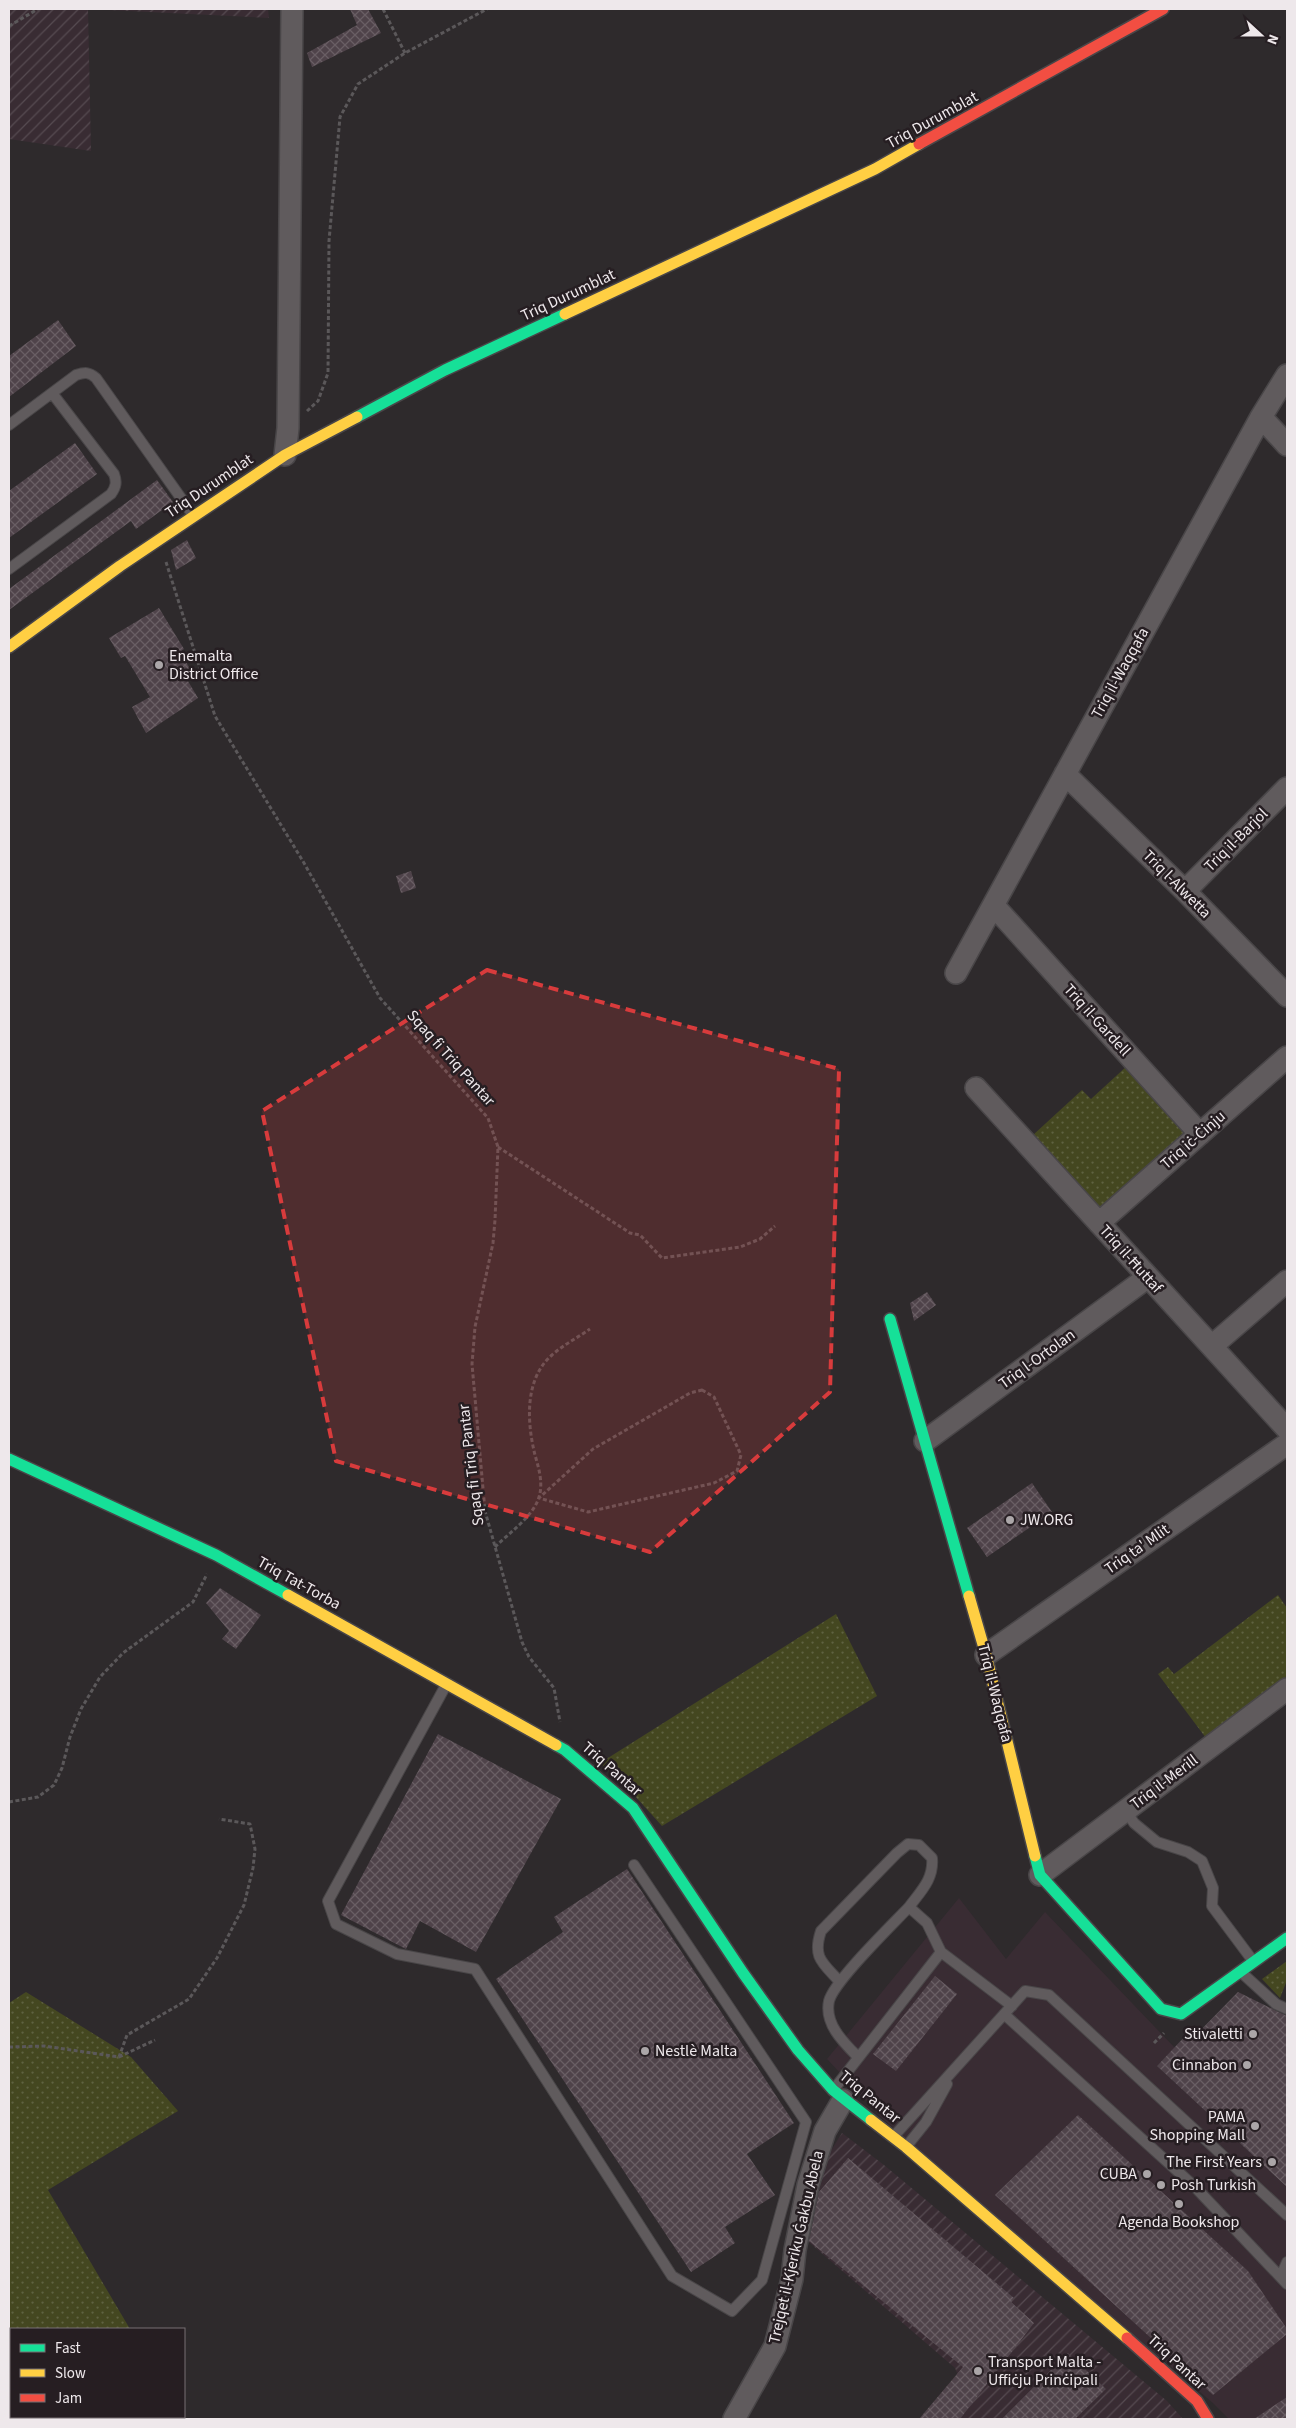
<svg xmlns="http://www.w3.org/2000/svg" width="1296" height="2428" font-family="'Source Sans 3',sans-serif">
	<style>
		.built { fill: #392c33 }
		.industrial { fill: url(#industrial-furrows) }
		.green { fill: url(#green-dots) }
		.building { fill: url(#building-cross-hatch) }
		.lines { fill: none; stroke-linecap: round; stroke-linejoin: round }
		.lane-casing { stroke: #494648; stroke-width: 12 }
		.street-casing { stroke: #494648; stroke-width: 24 }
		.fast-casing { stroke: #494648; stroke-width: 14 }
		.slow-casing { stroke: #494648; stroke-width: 14 }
		.jam-casing { stroke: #494648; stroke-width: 14 }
		.path { stroke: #5b585a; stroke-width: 3; stroke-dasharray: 4 2.5; stroke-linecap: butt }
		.lane { stroke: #605b5d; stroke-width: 10 }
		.street { stroke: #605b5d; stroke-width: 21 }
		.fast { stroke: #16e098; stroke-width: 11 }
		.slow { stroke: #ffcf43; stroke-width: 11 }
		.jam { stroke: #f24e42; stroke-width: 11 }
		.marked { fill: #d83b3c; fill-opacity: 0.2; stroke: #d83b3c; stroke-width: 4; stroke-dasharray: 10 6; stroke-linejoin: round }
		.poi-dot { fill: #aba6a8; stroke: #261e22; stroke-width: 2 }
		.labels { text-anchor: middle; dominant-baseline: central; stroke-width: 5; stroke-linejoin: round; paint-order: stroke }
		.street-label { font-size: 16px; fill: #eee8eb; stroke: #261e22 }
		.poi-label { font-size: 16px; fill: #eee8eb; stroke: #261e22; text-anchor: start }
	</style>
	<defs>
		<pattern id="industrial-furrows" width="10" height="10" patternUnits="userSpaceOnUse" patternTransform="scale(1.25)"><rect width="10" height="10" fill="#392c33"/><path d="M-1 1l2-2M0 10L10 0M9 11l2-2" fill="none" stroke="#564b51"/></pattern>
		<pattern id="green-dots" width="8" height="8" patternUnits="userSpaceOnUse" patternTransform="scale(1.25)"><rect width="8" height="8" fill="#444720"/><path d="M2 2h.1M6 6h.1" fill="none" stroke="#5f6241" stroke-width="1.8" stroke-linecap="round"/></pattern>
		<pattern id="building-cross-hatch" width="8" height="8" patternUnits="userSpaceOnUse" patternTransform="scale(1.25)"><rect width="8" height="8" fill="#4f434a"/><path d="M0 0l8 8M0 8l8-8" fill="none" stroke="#695e64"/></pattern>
	</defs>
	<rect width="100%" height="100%" fill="#2e2a2c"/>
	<path class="built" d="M959 1898 1006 1959 1045 1912 1175 2048 1157 2066 1287 2187V2419H1229L1214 2404 882 2118 827 2059Z"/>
	<path class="industrial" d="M9 9H268L269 18 88 9 91 151 9 139Z
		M842 2133 884 2165 1167 2401 1183 2419H932L959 2378 955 2368 804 2238 827 2157Z"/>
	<path class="green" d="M1128 1065 1186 1131 1099 1209 1033 1135 1082 1090 1091 1099Z
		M1278 1595 1287 1608V1676L1206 1738 1158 1674 1168 1667 1174 1674Z
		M836 1614 877 1696 662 1826 626 1786 600 1763Z
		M1287 1961V1980L1280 1998 1262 1979Z
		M26 1992 131 2057 178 2111 48 2190 130 2329H11V2417H120L111 2419H9V2003Z"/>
	<path class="building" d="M350 9H368L381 33 312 67 307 53 357 25Z
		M58 320 76 346 9 397V356Z
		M75 443 97 474 9 538V491Z
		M157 480 173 502 136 529 131 521 9 610V589Z
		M187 540 196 558 176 570 171 550Z
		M159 608 184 649 180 652 192 672 185 676 198 698 146 733 132 707 150 697 125 656 121 658 109 638Z
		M411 871 416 888 401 893 396 876Z
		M927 1292 936 1305 914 1321 910 1303Z
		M1032 1483 1052 1512 987 1557 967 1528Z
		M220 1588 261 1615 236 1649 222 1639 229 1631 206 1603Z
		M438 1734 561 1799 476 1952 420 1921 406 1949 404 1948 341 1915Z
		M627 1869 794 2123 747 2154 775 2195 725 2227 735 2243 691 2272 496 1979 563 1932 554 1917Z
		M935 1976 957 1994 896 2071 873 2054Z
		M1238 1992 1287 2016V2187L1157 2066 1189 2032 1194 2037Z
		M1078 2115 1248 2271 1287 2329V2334L1213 2395 995 2195Z
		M848 2158 1014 2298 1011 2302 1034 2323 960 2419H919L963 2367 809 2241 819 2192Z
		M1068 2353 1106 2389 1075 2419H1002Z
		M1287 2397V2419H1254Z"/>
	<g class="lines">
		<g class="lane-casing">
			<path id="lane" d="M9 425 76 375C85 372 89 372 96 378L193 515
				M9 569 111 494C116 487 117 482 114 474L52 393
				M446 1685 328 1901 336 1924 397 1954 475 1969 672 2276 732 2311 762 2280 806 2122 634 1865
				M1126 1811 1134 1823 1157 1842 1188 1852 1202 1861 1213 1888 1212 1906 1253 1961
				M1242 1973 1276 2004 1287 2009
				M840 1982C823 1963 812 1958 821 1931L897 1853 908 1844 919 1845 932 1858C934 1879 921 1891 909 1907
				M1004 2014 1195 2187 1287 2284
				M858 2057C844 2043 824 2024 829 2001 834 1981 892 1925 909 1907L927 1923 941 1952 1012 2006
				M834 2089 941 1952
				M894 2136 1025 1991 1049 1995 1287 2215
				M906 2147 926 2122 947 2084
				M1281 2276 1287 2262"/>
		</g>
		<g class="street-casing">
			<path id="street" d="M1261 417 1287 445
				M285 455 288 428 292 9
				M1065 774 1185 891 1287 996
				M1185 891 1287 788
				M995 907 1200 1134
				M956 973 1261 417 1287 375
				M976 1088 1287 1429
				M1099 1223 1287 1057
				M1212 1346 1287 1281
				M925 1441 1148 1277
				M986 1655 1287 1444
				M1040 1875 1287 1689
				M734 2419 775 2346 792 2279 795 2250 808 2185 825 2131 843 2100"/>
		</g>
		<g class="fast-casing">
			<path id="fast" d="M357 417 445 370 565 314
				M890 1319 969 1596
				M9 1459 216 1555 288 1595
				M556 1745 565 1750 633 1808 743 1973 798 2050 833 2090 871 2120
				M1035 1856 1040 1875 1161 2009 1181 2014 1287 1938"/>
		</g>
		<g class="slow-casing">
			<path id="slow" d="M565 314 875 169 919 144
				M9 647 120 566 285 455 357 417
				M288 1595 556 1745
				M969 1596 986 1655 1035 1856
				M871 2120 906 2147 1127 2338"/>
		</g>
		<g class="jam-casing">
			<path id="jam" d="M919 144 1163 9
				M1127 2338 1197 2401 1208 2419"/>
		</g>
		<path class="path" d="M383 9 405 53
			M9 26 38 9
			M307 411 318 401 328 373 329 241 340 117 358 84 405 53 487 9
			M166 562 215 716 304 863 380 998 488 1118 498 1147 495 1220 493 1243 475 1327 472 1364 485 1511 522 1642 529 1657 554 1688 560 1722
			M498 1147 630 1233 640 1235 662 1258 740 1247 760 1239 775 1226
			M702 1390 714 1397 741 1455 737 1471 714 1483 588 1512 539 1498 593 1449 690 1393Z
			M495 1547C509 1533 531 1518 538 1500 544 1485 539 1469 535 1455 527 1423 524 1379 552 1355 563 1345 577 1338 590 1329
			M9 1802 38 1797 54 1785 62 1768 70 1737 81 1709 100 1677 123 1653 193 1602 207 1574
			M1154 2043 1164 2033
			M9 2047 44 2046 119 2057 127 2035 189 1999 217 1958 244 1905 253 1868 255 1849 250 1824 219 1819
			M119 2057 155 2040"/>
		<use href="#lane" class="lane"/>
		<use href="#street" class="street"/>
		<use href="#fast" class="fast"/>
		<use href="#slow" class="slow"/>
		<use href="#jam" class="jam"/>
	</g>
	<path class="marked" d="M487 970 839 1069 830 1392 650 1552 336 1461 262 1111Z"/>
	<g class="poi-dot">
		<circle cx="159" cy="665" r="5"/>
		<circle cx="1010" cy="1520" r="5"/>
		<circle cx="1253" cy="2034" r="5"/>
		<circle cx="645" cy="2051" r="5"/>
		<circle cx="1247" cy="2065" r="5"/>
		<circle cx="1255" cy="2126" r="5"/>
		<circle cx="1272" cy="2162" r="5"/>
		<circle cx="1147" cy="2174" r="5"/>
		<circle cx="1161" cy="2185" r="5"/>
		<circle cx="1179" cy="2204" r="5"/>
		<circle cx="978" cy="2371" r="5"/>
	</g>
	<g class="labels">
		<g class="street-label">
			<text transform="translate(932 120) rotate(-29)">Triq Durumblat</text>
			<text transform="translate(568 295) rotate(-25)">Triq Durumblat</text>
			<text transform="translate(209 486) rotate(-34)">Triq Durumblat</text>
			<text transform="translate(1120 673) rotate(-61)">Triq il-Waqqafa</text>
			<text transform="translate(1236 840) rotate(-45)">Triq il-Barjol</text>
			<text transform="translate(1177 884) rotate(45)">Triq l-Alwetta</text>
			<text transform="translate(1097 1020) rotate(48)">Triq il-Gardell</text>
			<text transform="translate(451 1058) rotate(48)">Sqaq fi Triq Pantar</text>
			<text transform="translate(1193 1140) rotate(-41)">Triq iċ-Ċinju</text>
			<text transform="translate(1131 1259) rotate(48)">Triq il-Ħuttaf</text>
			<text transform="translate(1037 1359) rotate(-36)">Triq l-Ortolan</text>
			<text transform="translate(471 1465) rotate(-97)">Sqaq fi Triq Pantar</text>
			<text transform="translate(1137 1549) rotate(-35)">Triq ta' Mlit</text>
			<text transform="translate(299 1583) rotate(29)">Triq Tat-Torba</text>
			<text transform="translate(995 1693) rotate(76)">Triq il-Waqqafa</text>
			<text transform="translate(612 1769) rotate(41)">Triq Pantar</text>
			<text transform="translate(1164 1782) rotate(-37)">Triq il-Merill</text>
			<text transform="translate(870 2097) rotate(39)">Triq Pantar</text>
			<text transform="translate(796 2247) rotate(-77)">Trejqet il-Kjeriku Ġakbu Abela</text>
			<text transform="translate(1177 2362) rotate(43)">Triq Pantar</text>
		</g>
		<g class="poi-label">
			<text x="169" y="656">Enemalta<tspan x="169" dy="18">District Office</tspan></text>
			<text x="1020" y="1520">JW.ORG</text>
			<text x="1243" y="2034" text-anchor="end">Stivaletti</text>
			<text x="655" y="2051">Nestlè Malta</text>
			<text x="1237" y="2065" text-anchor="end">Cinnabon</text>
			<text x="1245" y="2117" text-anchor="end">PAMA<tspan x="1245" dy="18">Shopping Mall</tspan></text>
			<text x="1262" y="2162" text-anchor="end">The First Years</text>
			<text x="1137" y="2174" text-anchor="end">CUBA</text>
			<text x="1171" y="2185">Posh Turkish</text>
			<text x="1179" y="2222" text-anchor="middle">Agenda Bookshop</text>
			<text x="988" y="2362">Transport Malta -<tspan x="988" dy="18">Uffiċju Prinċipali</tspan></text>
		</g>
	</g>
	<rect width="1296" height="2428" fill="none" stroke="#eee8eb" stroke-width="20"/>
	<rect x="10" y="2328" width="175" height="90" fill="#261e22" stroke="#766f72"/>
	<rect x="20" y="2344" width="25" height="8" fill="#16e098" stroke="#766f72"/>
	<text x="55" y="2353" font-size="15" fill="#eee8eb">Fast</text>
	<rect x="20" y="2369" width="25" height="8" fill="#ffcf43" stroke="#766f72"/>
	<text x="55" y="2378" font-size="15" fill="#eee8eb">Slow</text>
	<rect x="20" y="2394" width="25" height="8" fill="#f24e42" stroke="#766f72"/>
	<text x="55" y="2403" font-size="15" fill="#eee8eb">Jam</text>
	<g transform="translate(1261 35) rotate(111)" stroke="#261e22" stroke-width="4" paint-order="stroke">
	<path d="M0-4L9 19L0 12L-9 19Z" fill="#eee8eb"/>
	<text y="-8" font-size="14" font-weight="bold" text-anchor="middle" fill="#eee8eb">N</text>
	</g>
</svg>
